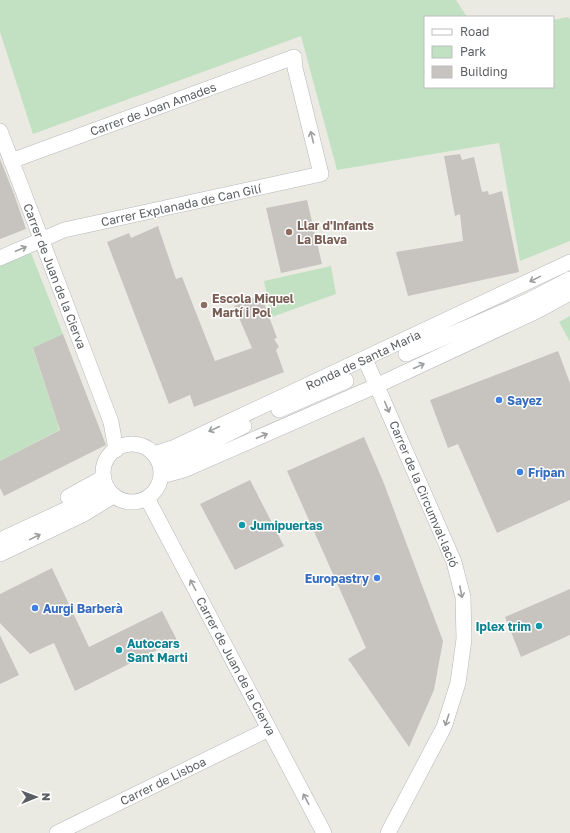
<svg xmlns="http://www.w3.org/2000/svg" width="570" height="833" font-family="'Golos Text',sans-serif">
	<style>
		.green { fill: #c1e1c2 }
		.building { fill: #c7c4bf }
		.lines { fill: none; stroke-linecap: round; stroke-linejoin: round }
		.minor-casing { stroke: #b4b7bb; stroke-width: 16 }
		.minor { stroke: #fff; stroke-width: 15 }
		.oneway { stroke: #9c9ea0 }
		.education-dot { fill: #8d6e63; stroke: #fff; stroke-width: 1.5 }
		.shop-dot { fill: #3f7fe0; stroke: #fff; stroke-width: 1.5 }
		.culture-dot { fill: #0f9aa8; stroke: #fff; stroke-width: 1.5 }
		.labels { text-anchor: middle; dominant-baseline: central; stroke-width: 3; stroke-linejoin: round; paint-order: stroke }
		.street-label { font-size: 12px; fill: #5a5d61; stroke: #fff }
		.education-label { font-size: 12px; font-weight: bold; fill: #785e54; stroke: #fff; text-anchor: start }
		.shop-label { font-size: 12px; font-weight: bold; fill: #366cbe; stroke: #fff; text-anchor: start }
		.culture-label { font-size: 12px; font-weight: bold; fill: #0d838f; stroke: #fff; text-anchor: start }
	</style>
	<rect width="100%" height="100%" fill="#ebeae2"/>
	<path class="green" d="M0 0H456L467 17H425V87H553V20L568 17 570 19V241L520 261 499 143 337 170 301 36 33 134 0 32Z
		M31 253 63 334 33 349 57 421 59 430 0 461V266Z
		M331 266 336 294 272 317 264 281Z
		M570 316V342L559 322Z"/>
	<path class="building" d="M460 154 462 160 474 157 482 192 488 191 489 195 502 191 519 272 408 296 396 252 463 241 460 214 455 216 444 156Z
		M0 159 14 194 26 229 0 239Z
		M307 200 322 264 281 273 266 208Z
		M158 226 176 279 182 277 215 361 252 348 234 306 261 295 277 338 274 339 279 347 276 350 284 372 194 407 190 395 169 404 107 242 129 233 131 238Z
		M63 334 106 445 4 496 0 488V461L60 430 33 348Z
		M558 351 570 383V500L497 533 458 444 448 448 430 400Z
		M364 437 383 481 443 641 434 690 409 747 348 659 366 648 287 471Z
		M250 480 284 546 235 570 200 504Z
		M52 568 89 647 162 611 177 640 75 691 54 643 30 654 0 623V594Z
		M570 589V635L521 657 505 617Z
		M0 635 19 675 0 684Z"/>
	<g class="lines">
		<g class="minor-casing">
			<path id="minor" d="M0 131 111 422 116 450
				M0 258 64 230 321 174 295 68 294 57 11 161
				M406 354 528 301 570 279
				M365 359 454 562 463 597 464 639 458 683 444 727 388 833
				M279 410 346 381
				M103 473a29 29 0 1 1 58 0a29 29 0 1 1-58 0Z
				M154 454 175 447 570 262
				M160 464 179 458 244 426
				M161 476 184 470 378 385 537 311 570 293
				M68 497 104 477
				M147 498 324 833
				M0 540 80 503 107 487
				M0 554 84 514 113 496
				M57 833 269 729"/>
		</g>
		<use href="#minor" class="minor"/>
	</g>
	<defs><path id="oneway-shaft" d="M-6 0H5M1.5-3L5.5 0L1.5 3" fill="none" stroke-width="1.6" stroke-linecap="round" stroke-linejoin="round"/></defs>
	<g class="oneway">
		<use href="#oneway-shaft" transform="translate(312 137) rotate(-104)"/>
		<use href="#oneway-shaft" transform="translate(21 249) rotate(-23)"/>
		<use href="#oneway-shaft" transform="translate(535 279) rotate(154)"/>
		<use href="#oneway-shaft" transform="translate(419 366) rotate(-25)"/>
		<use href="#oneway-shaft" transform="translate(387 407) rotate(67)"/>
		<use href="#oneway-shaft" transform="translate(214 429) rotate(155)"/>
		<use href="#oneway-shaft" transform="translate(262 436) rotate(-23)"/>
		<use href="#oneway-shaft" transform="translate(35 537) rotate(-26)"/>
		<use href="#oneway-shaft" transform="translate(193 585) rotate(-118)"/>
		<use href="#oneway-shaft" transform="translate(461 592) rotate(79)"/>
		<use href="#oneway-shaft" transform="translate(447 720) rotate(108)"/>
		<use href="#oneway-shaft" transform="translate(306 799) rotate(-118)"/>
	</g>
	<g class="education-dot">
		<circle cx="289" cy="232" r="4"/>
		<circle cx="204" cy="305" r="4"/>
	</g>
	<g class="shop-dot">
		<circle cx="499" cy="400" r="4"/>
		<circle cx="520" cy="472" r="4"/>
		<circle cx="377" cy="578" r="4"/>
		<circle cx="35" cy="608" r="4"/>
	</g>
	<g class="culture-dot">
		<circle cx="242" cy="525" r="4"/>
		<circle cx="539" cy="626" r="4"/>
		<circle cx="119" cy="650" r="4"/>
	</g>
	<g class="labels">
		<g class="street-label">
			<text transform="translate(153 109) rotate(-20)">Carrer de Joan Amades</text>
			<text transform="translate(181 205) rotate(-12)">Carrer Explanada de Can Gilí</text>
			<text transform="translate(55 276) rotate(69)">Carrer de Juan de la Cierva</text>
			<text transform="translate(363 360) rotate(-25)">Ronda de Santa Maria</text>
			<text transform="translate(424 494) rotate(67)">Carrer de la Circumval·lació</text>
			<text transform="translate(236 666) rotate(62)">Carrer de Juan de la Cierva</text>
			<text transform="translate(163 781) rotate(-26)">Carrer de Lisboa</text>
		</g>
		<g class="education-label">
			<text x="297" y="225">Llar d'Infants<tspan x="297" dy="14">La Blava</tspan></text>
			<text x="212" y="298">Escola Miquel<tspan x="212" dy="14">Martí i Pol</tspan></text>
		</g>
		<g class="shop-label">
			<text x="507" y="400">Sayez</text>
			<text x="528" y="472">Fripan</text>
			<text x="369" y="578" text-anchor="end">Europastry</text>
			<text x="43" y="608">Aurgi Barberà</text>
		</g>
		<g class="culture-label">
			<text x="250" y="525">Jumipuertas</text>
			<text x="531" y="626" text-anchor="end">Iplex trim</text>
			<text x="127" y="643">Autocars<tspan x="127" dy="14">Sant Marti</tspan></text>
		</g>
	</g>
	<rect x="424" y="16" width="130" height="72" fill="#ffffff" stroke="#bdbec0"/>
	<rect x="432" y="29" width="20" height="6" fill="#ffffff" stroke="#bdbec0"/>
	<text x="460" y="36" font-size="12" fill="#5a5d61">Road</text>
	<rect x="432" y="46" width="20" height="12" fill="#c1e1c2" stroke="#bdbec0"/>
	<text x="460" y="56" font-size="12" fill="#5a5d61">Park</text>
	<rect x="432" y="66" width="20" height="12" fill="#c7c4bf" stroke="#bdbec0"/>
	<text x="460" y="76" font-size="12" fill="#5a5d61">Building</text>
	<g transform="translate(36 797) rotate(89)" stroke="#ffffff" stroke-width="3" paint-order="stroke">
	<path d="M0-3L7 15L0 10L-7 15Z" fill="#5a5d61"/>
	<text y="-6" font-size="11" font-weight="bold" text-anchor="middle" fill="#5a5d61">N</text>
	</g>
</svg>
